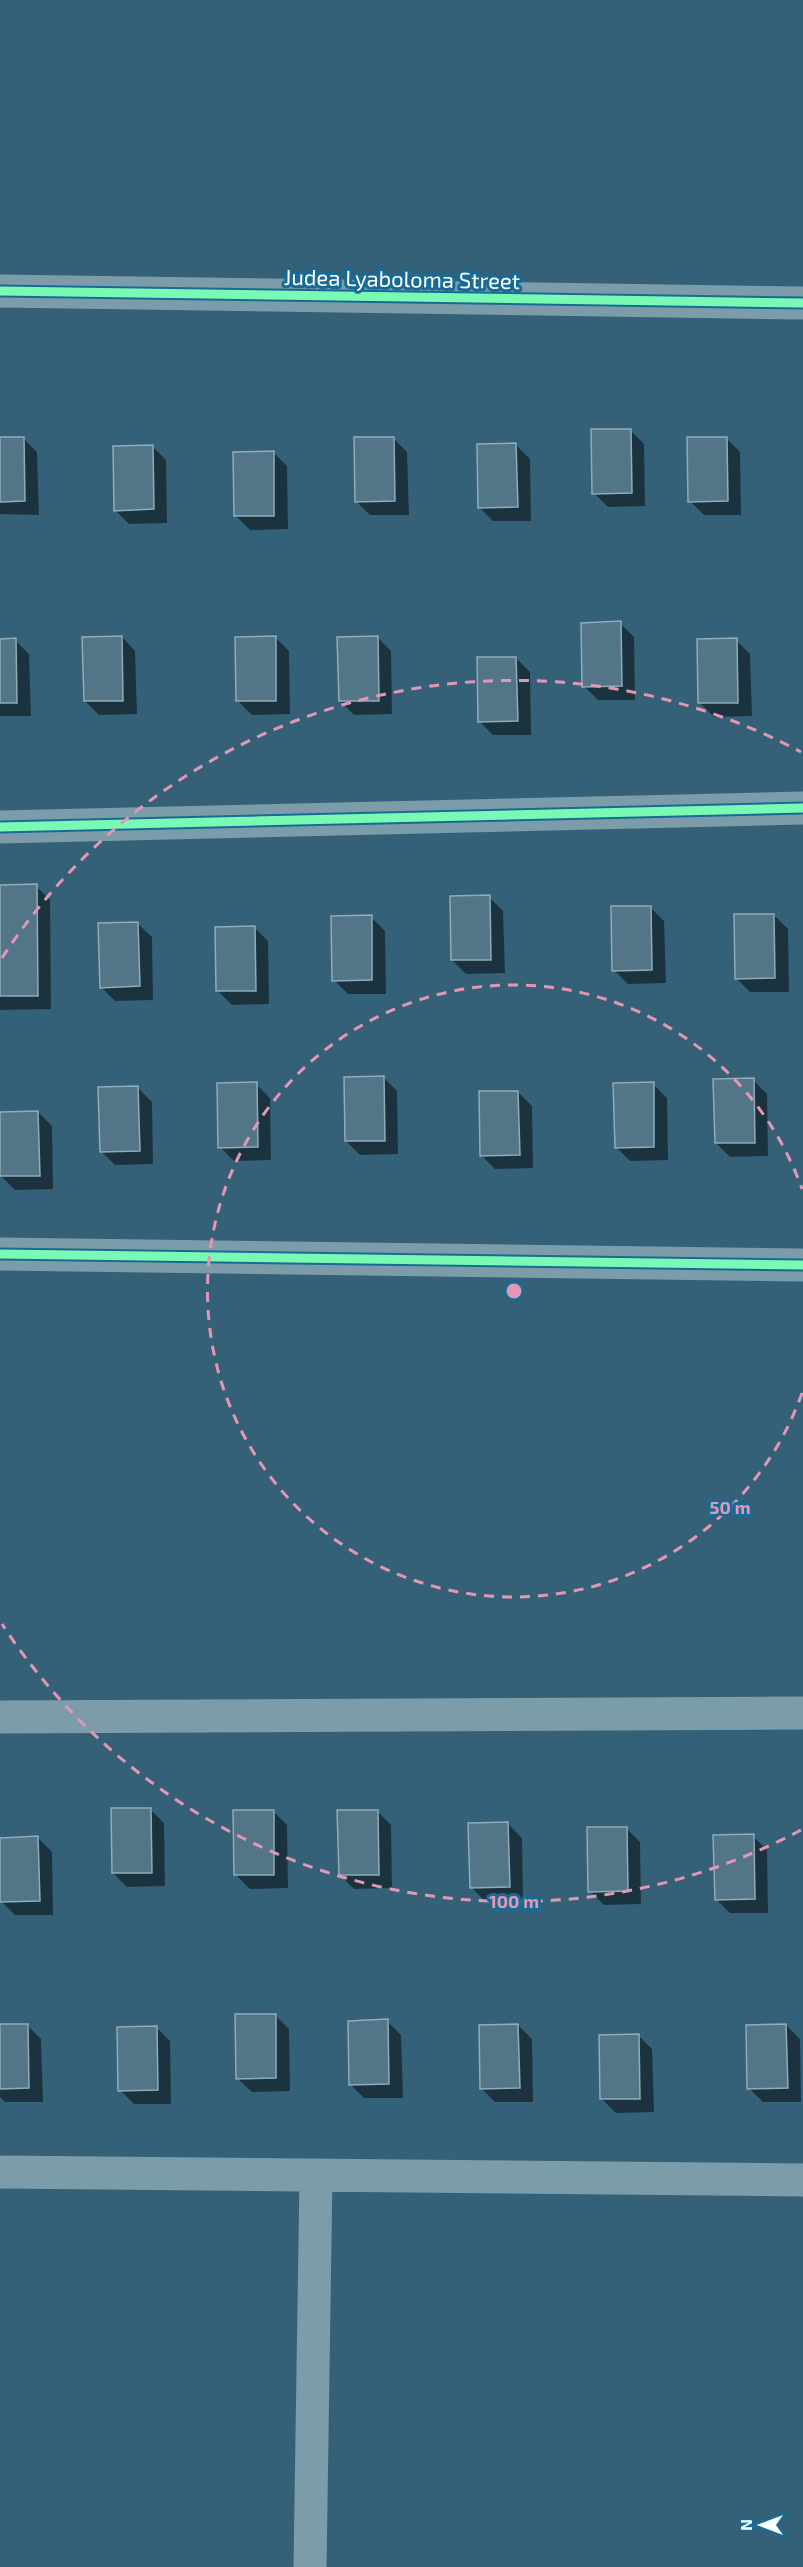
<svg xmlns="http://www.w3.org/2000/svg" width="803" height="2567" font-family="'Exo 2',sans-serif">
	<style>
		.shadow { fill: #0007 }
		.building { fill: #527688; stroke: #91abb8; stroke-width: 1.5 }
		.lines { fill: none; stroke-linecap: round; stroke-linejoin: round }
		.minor { stroke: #7c9caa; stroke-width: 33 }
		.cycleway-casing { stroke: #176b94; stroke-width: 13 }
		.cycleway { stroke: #7af9b4; stroke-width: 9 }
		.ring { fill: none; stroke: #e497b5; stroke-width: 3; stroke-dasharray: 10 8 }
		.labels { text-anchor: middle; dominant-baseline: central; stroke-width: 6; stroke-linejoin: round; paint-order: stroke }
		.street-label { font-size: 22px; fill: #fff; stroke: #176b94 }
		.centre { fill: #e497b5; stroke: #176b94; stroke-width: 3 }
		.ring-label { font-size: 18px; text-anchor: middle; font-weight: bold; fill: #e497b5; stroke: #176b94; stroke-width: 6; stroke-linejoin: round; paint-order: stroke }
	</style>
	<rect width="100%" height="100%" fill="#346177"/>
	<path class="shadow" d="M630 430 644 444 645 506 608 507 594 493Z
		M0 438H23L37 452 39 515 0 514Z
		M393 438 407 452 409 515H370L356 501Z
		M726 438 740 452 741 515H704L690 501Z
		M516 445 530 459 531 521H493L479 507Z
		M152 446 166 460 167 523 129 524 115 510Z
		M273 452 287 466 288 529 250 530 236 516Z
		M620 623 634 637 635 700H598L584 686Z
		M122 637 135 651 137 714 99 715 85 701Z
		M275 637 289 651 290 714 252 715 238 701Z
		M377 637 391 651 392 714 354 715 340 701Z
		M0 640H15L29 654 31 716H0Z
		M736 640 750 654 752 716 714 717 700 703Z
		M516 658 530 672 531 735H493L479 721Z
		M0 886H36L50 900 51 1009 0 1010Z
		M489 897 503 911 505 973 466 974 452 960Z
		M650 907 664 921 666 983 628 984 614 970Z
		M774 915 788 929 789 992H750L736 978Z
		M371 917 385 931 386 994H348L334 980Z
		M138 924 152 937 153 1000 115 1001 101 987Z
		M254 927 268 941 269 1004 232 1005 218 991Z
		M383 1077 397 1091 398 1154 360 1155 346 1141Z
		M753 1080 767 1094 768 1156 730 1157 716 1143Z
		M256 1084 270 1098 271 1160 234 1161 220 1147Z
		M653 1084 667 1098 668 1160 630 1161 616 1147Z
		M138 1088 152 1102 153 1164 115 1165 101 1151Z
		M518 1092 532 1106 533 1168 495 1169 481 1155Z
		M38 1112 52 1126 53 1189 15 1190 1 1176 0 1114Z
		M150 1809 164 1823 165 1886 127 1887 113 1873Z
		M273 1811 287 1825 288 1888 250 1889 236 1875Z
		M377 1811 391 1825 392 1888 354 1889 340 1875Z
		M508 1824 522 1838 523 1900 485 1901 471 1887Z
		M626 1828 640 1842 641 1904 604 1905 590 1891Z
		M753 1836 767 1850 768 1913H730L716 1899Z
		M38 1838 52 1852 53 1915H15L1 1901 0 1839Z
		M275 2015 289 2029 290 2091 252 2092 238 2079Z
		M387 2021 401 2035 403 2098H364L350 2084Z
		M27 2025 41 2039 43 2102H5L0 2097V2026Z
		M518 2025 532 2039 533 2102H495L481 2088Z
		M786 2025 800 2039 801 2102H763L749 2088Z
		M156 2027 170 2041 171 2104H134L120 2090Z
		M638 2035 652 2049 654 2112 616 2113 602 2099Z"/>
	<path class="building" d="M591 429H631L632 493 592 494Z
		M0 437H24L25 501 0 502Z
		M354 437H394L395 501 355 502Z
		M687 437H727L728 501 688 502Z
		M516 443 518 507 478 508 477 444Z
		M153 445 154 509 114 511 113 446Z
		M274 451V516H234L233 452Z
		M621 621 622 686 582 687 581 623Z
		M122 636 123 701H84L82 637Z
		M276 636V701H236L235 637Z
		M378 636 379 701H339L337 637Z
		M16 638 17 703H0V639Z
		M737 638 738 703H698L697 639Z
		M477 657H516L518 721 478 722Z
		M37 884 38 996H0V885Z
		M490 895 491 960H451L450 896Z
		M611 906H651L652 970 612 971Z
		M734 914H774L775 978 735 979Z
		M372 915V980L332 981 331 916Z
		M138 922 140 986 100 988 98 923Z
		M255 926 256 991H216L215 927Z
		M384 1076 385 1141H345L344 1077Z
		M754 1078 755 1143H715L713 1079Z
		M257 1082 258 1147 218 1148 217 1083Z
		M654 1082V1147L615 1148 613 1083Z
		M138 1086 140 1151 100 1152 98 1087Z
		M479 1091H518L520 1155 480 1156Z
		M38 1111 40 1176H0V1112Z
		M111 1808H151L152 1873H112Z
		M233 1810H274V1875H234Z
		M337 1810H378L379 1875H339Z
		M508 1822 510 1887 470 1888 468 1823Z
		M587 1827H627L628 1891 588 1892Z
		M754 1834 755 1899 715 1900 713 1835Z
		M38 1836 40 1901 0 1902V1838Z
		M235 2014H276V2078L236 2079Z
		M388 2019 389 2084 349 2085 348 2021Z
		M0 2024H28L29 2088 0 2089Z
		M518 2024 520 2088 480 2089 479 2025Z
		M786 2024 788 2088 747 2089 746 2025Z
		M157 2026 158 2090 118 2091 117 2027Z
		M639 2034 640 2099H600L599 2035Z"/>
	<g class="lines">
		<path class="minor" d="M0 291 803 303
			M0 827 803 808
			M0 1254 803 1265
			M0 1717 803 1713
			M0 2172 803 2180
			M310 2567 316 2175"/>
		<g class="cycleway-casing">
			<path id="cycleway" d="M0 291 803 303
				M0 827 803 808
				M0 1254 803 1265"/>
		</g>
		<use href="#cycleway" class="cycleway"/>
	</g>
	<g class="ring">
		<path d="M802 1393A306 306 0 1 1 802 1189"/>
		<path d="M801 1830A611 611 0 0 1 2 1624M2 958A611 611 0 0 1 801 752"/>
	</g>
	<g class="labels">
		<g class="street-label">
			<text transform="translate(402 278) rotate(1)">Judea Lyaboloma Street</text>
		</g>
	</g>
	<circle cx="514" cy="1291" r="9" class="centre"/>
	<g class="ring-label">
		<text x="730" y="1514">50 m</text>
		<text x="514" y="1908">100 m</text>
	</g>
	<g transform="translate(761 2525) rotate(270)" stroke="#176b94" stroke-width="4.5" paint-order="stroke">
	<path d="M0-4.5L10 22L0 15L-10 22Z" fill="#ffffff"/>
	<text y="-9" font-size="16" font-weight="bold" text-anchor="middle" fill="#ffffff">N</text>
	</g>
</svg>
